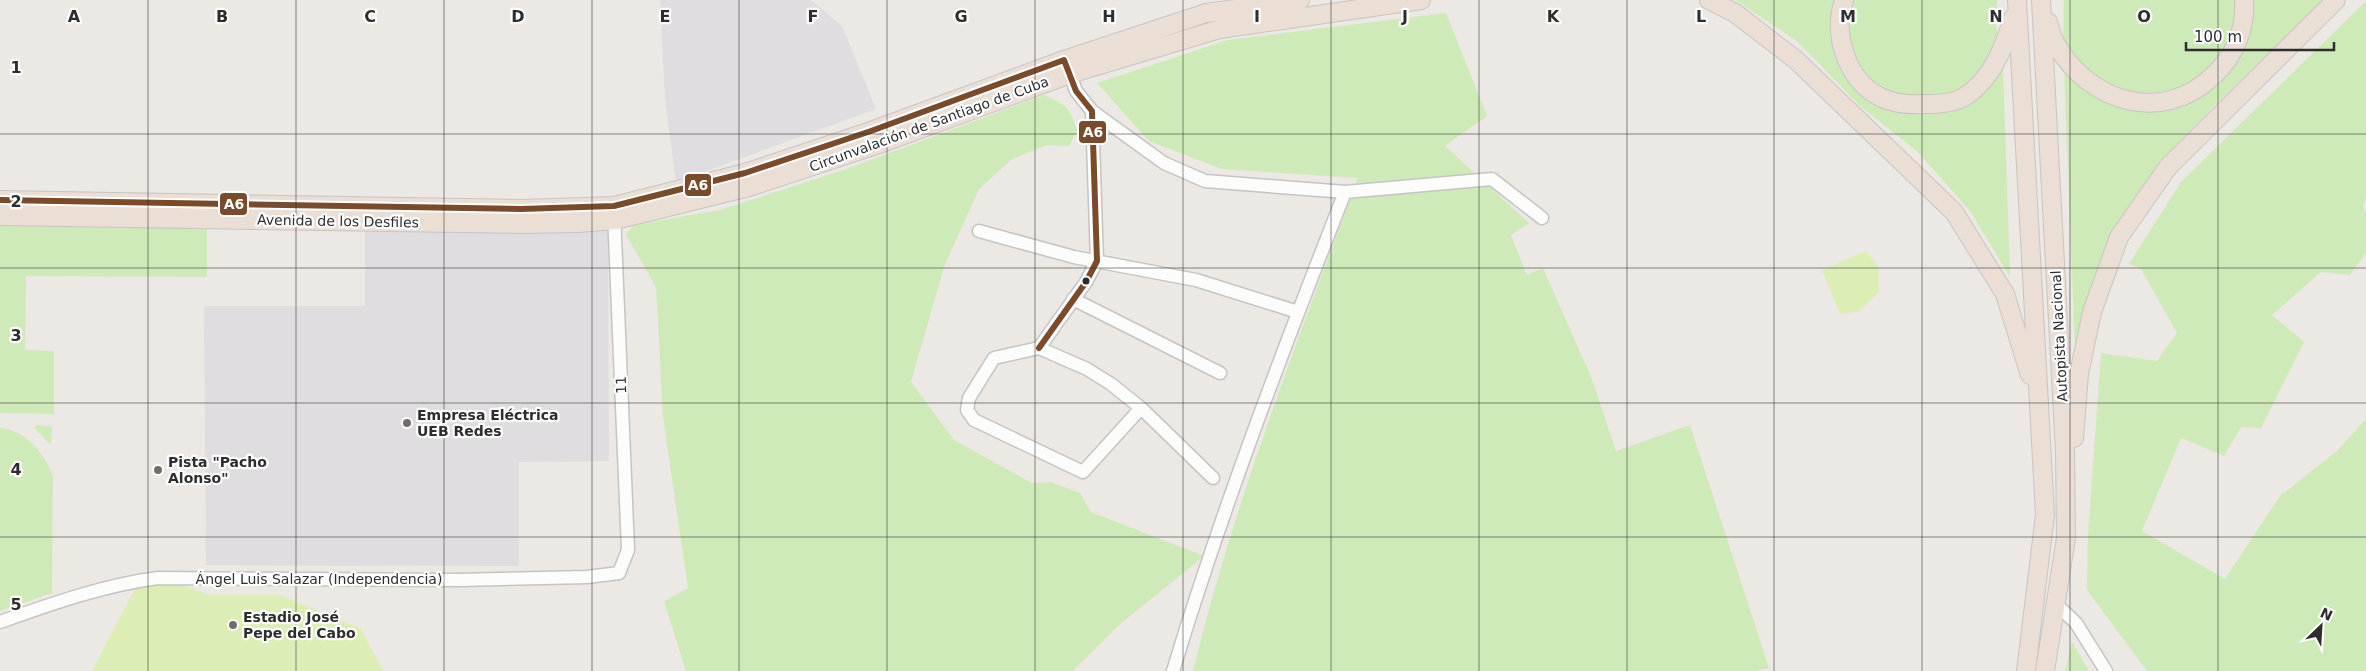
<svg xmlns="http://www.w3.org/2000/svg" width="2366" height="671" font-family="'DejaVu Sans',sans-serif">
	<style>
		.industrial { fill: #dfdddf }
		.green { fill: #cfeab9 }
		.pitch { fill: #dceeb6 }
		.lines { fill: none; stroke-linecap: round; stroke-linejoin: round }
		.minor-casing { stroke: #c5c4c4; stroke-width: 15 }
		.highway-casing { stroke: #c6c5c3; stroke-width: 20 }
		.minor { stroke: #fcfcfb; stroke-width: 12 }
		.highway { stroke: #eaded5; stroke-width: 18 }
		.bus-1-casing { stroke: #fff; stroke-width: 10 }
		.bus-1 { stroke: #7a4b2a; stroke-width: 6 }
		.grid { fill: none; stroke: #2d2d2d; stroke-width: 1; stroke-opacity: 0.55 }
		.bus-dot { fill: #2d2d2d; stroke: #fff; stroke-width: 2 }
		.poi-dot { fill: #706e6d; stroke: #fff; stroke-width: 2 }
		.labels { text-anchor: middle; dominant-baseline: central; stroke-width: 4.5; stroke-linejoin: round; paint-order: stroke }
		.street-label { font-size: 14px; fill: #2d2d2d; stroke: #fff }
		.poi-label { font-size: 14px; font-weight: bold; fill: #2d2d2d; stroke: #fff; text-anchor: start }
		.grid-label { font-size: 16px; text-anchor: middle; font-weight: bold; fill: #2d2d2d; stroke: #fff; stroke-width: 4.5; stroke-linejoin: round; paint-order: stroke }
		.line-badge { stroke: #fff; stroke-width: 2 }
		.badge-label { font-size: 14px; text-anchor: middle; font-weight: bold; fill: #fff }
	</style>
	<rect width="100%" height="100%" fill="#ece8e3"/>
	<path class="industrial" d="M660 0H811L842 26 876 109 676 182 665 101Z
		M365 231H608L609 461 519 462V566L206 565 204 306H365Z"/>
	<path class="green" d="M1735 0H1997L1996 25 2003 67 2010 277 1970 211 1918 152 1860 106 1797 41Z
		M2064 0H2323L2210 110 2159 164 2110 235 2075 351 2063 42Z
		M2366 1V198L2363 205 2366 213V253L2350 275 2321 272 2272 315 2304 342 2261 428 2241 427 2224 456 2181 438 2142 531 2225 579 2280 496 2337 451 2366 419V671H2147L2087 590 2088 535 2101 353 2157 361 2177 333 2141 269 2129 264 2181 182Z
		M1446 13 1487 116 1445 146 1529 223 1511 235 1527 275 1543 268 1592 379 1616 451 1690 425 1769 668 1755 671H1193C1234 502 1298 340 1358 178L1222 169 1149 141 1097 83 1228 40Z
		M1044 95C1067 105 1070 108 1077 131L1069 146 1047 145 1012 159 979 189 944 267 911 382 954 440 1032 483 1051 482 1080 493 1091 512 1204 556 1119 625 1073 671H686L664 601 688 588 663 417 656 287 626 235 633 225 720 210 852 167Z
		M0 225 207 226V277L26 276 25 350 54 351V414L0 413Z
		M37 425 52 426 51 443 49 444 34 427Z
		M0 428C25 429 45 454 53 476L52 593 0 611Z
		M2072 642 2089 671H2065Z"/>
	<path class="pitch" d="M1866 251 1878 266 1879 292 1858 312 1840 314 1822 270Z
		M178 583 209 595H280L361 629 383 671H92L137 585Z"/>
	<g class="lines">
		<g class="minor-casing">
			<path id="minor" d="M1067 66 1076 91 1092 111 1164 163 1205 181 1345 192 1492 179 1542 218
				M979 231 1074 257 1196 280 1298 312
				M1073 299 1220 373
				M1039 348 1086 282 1097 261 1092 111
				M1141 408 1083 472 974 420 967 410 969 398 994 358 1039 348 1087 369 1111 384 1141 408 1213 478
				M2057 605 2076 623 2106 671
				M0 622C51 604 104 585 158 578L460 580 587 577 619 573 628 550 614 213
				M1173 671C1222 509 1283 350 1345 192"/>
		</g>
		<g class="highway-casing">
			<path id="highway" d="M1709 0 1735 13 1796 60 1954 212 2005 294 2030 375
				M1844 0C1832 36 1847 81 1882 98 1896 104 1912 105 1927 104 1938 104 1954 103 1964 97 1992 80 2004 47 2013 18
				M2017 0 2045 515 2026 671
				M2041 0 2065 452 2066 538 2045 671
				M2048 22C2050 29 2052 37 2055 43 2089 103 2163 125 2214 75 2235 55 2246 29 2244 0
				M0 200 521 209 614 206 745 173 871 131 1064 60 1206 13 1300 0
				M0 216 524 224 579 223 615 220 749 187 879 144 1070 74 1220 29 1421 0
				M2074 438 2079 374 2092 312 2119 237 2168 167 2336 0"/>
		</g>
		<use href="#minor" class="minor"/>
		<use href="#highway" class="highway"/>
		<g class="bus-1-casing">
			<path id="bus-1" d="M0 200 521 209 614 206 745 173 871 131 1064 60 1076 91 1092 111 1097 261 1086 282 1039 348"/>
		</g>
		<use href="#bus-1" class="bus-1"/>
	</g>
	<path class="grid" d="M148 0V671M296 0V671M444 0V671M592 0V671M739 0V671M887 0V671M1035 0V671M1183 0V671M1331 0V671M1479 0V671M1627 0V671M1774 0V671M1922 0V671M2070 0V671M2218 0V671M0 134H2366M0 268H2366M0 403H2366M0 537H2366"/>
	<circle class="bus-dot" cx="1086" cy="281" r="4.5"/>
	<g class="poi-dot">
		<circle cx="407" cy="423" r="5"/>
		<circle cx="158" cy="470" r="5"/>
		<circle cx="233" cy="625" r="5"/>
	</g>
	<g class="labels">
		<g class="street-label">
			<text transform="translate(929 124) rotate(-20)">Circunvalación de Santiago de Cuba</text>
			<text transform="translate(338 221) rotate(1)">Avenida de los Desfiles</text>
			<text transform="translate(2059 336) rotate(-93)">Autopista Nacional</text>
			<text transform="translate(621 385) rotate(-92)">11</text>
			<text x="319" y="579">Ángel Luis Salazar (Independencia)</text>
		</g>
		<g class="poi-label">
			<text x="417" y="415">Empresa Eléctrica<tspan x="417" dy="16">UEB Redes</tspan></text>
			<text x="168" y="462">Pista "Pacho<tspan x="168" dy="16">Alonso"</tspan></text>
			<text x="243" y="617">Estadio José<tspan x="243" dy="16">Pepe del Cabo</tspan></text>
		</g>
	</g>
	<g class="grid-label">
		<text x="74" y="22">A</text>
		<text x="222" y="22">B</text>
		<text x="370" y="22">C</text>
		<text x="518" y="22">D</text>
		<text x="665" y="22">E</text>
		<text x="813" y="22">F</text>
		<text x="961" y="22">G</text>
		<text x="1109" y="22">H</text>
		<text x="1257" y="22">I</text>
		<text x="1405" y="22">J</text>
		<text x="1553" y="22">K</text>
		<text x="1701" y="22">L</text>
		<text x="1848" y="22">M</text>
		<text x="1996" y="22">N</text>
		<text x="2144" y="22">O</text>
		<text x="16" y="73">1</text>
		<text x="16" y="207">2</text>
		<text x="16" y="341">3</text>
		<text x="16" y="475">4</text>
		<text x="16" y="610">5</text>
	</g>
	<g class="line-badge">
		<rect x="1078" y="120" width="29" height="24" rx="5" fill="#7a4b2a"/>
		<rect x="684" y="173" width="28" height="24" rx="5" fill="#7a4b2a"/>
		<rect x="219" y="192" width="29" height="24" rx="5" fill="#7a4b2a"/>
	</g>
	<g class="badge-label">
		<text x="1093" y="137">A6</text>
		<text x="698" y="190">A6</text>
		<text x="234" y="209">A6</text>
	</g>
	<g transform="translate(2321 626) rotate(25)" stroke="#ffffff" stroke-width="4" paint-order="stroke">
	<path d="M0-4L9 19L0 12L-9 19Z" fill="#2d2d2d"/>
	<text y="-8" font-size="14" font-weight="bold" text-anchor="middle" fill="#2d2d2d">N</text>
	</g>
	<path d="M2186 42v8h148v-8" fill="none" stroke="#2d2d2d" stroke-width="2.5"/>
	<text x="2194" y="42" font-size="15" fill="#2d2d2d" stroke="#ffffff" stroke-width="4" paint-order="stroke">100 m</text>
</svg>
